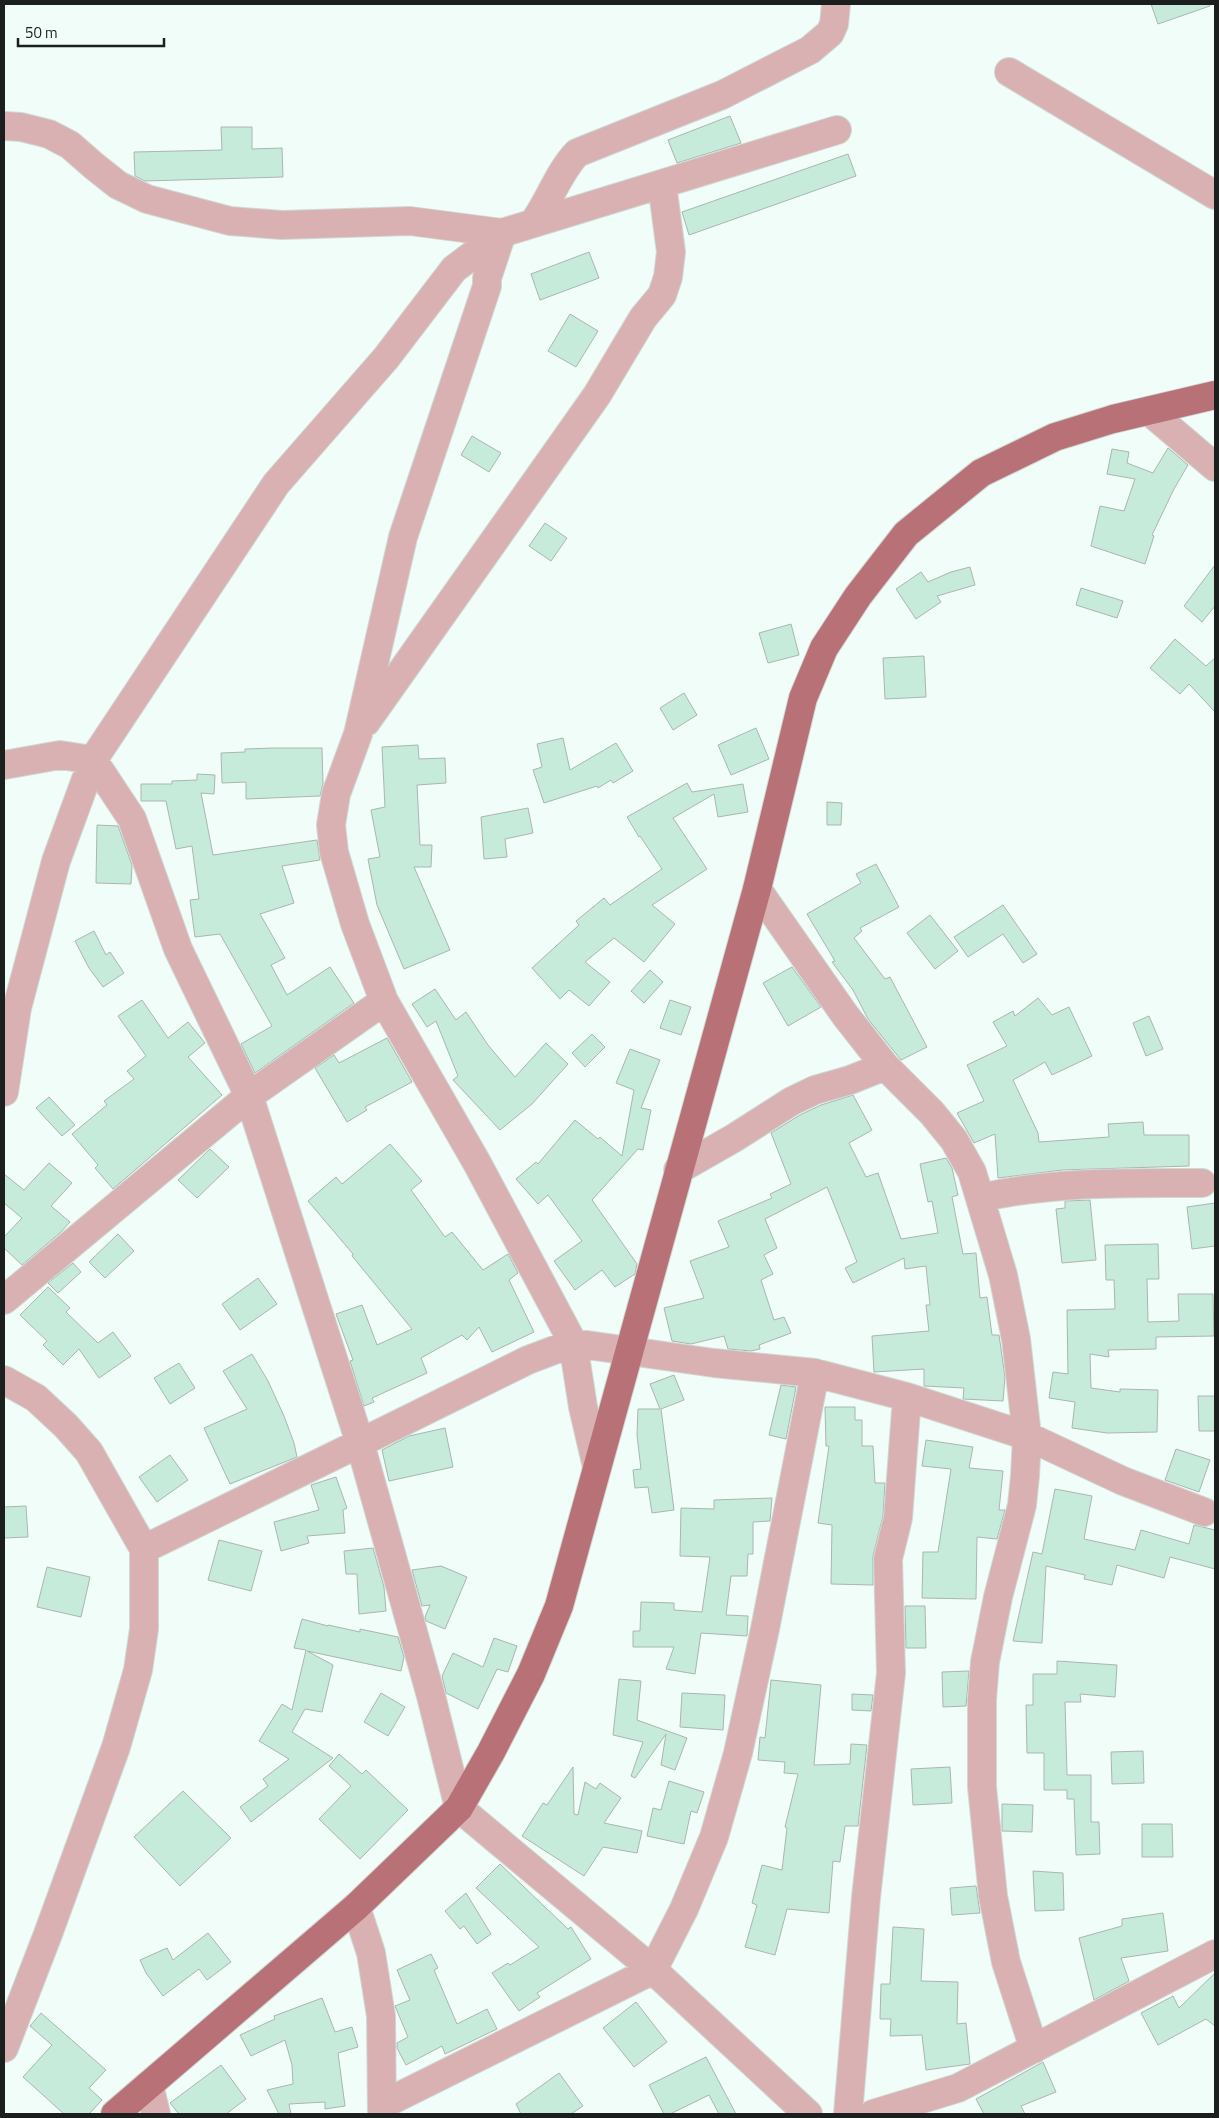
<svg xmlns="http://www.w3.org/2000/svg" width="1219" height="2118" font-family="'Titillium Web',sans-serif">
	<style>
		.building { fill: #c6ebdb; stroke: #aab6b0 }
		.lines { fill: none; stroke-linecap: round; stroke-linejoin: round }
		.minor-casing { stroke: #cfdad5; stroke-width: 30 }
		.major-casing { stroke: #cfdad5; stroke-width: 30 }
		.minor { stroke: #d9b1b2; stroke-width: 28 }
		.major { stroke: #b87277; stroke-width: 28 }
	</style>
	<rect width="100%" height="100%" fill="#f1fdf8"/>
	<path class="building" d="M1151 4H1210V6L1158 24Z
		M730 116 741 143 677 163 668 140Z
		M221 127H252V149L282 148 283 177 145 181 135 176 134 152 222 150Z
		M848 154 856 176 689 235 682 212Z
		M589 252 599 278 540 300 531 274Z
		M570 314 598 331 576 367 548 351Z
		M472 436 501 453 489 472 461 455Z
		M1168 448 1188 465 1174 489 1152 535 1154 536 1145 564 1091 546 1100 506 1124 511 1135 479 1107 474 1112 449 1129 452 1127 463 1153 473Z
		M545 523 567 538 551 561 529 546Z
		M1215 565V606L1202 622 1184 606Z
		M970 567 975 585 937 596 941 602 916 619 896 589 921 572 928 582 951 572Z
		M1081 588 1123 601 1117 618 1076 605Z
		M791 624 799 655 768 663 759 633Z
		M1175 639 1206 666 1215 658V712L1189 684 1180 694 1150 668Z
		M924 656 926 697 885 699 883 658Z
		M684 693 697 715 673 730 660 708Z
		M756 728 769 759 731 775 718 745Z
		M563 738 570 770 616 743 633 771 613 783 611 780 598 788 597 786 544 803 533 770 542 767 537 744Z
		M418 745 419 759 445 758 446 783 417 785 420 845H432L431 867H414L450 950 404 969 377 905 368 859 380 857 371 810 385 807 382 747Z
		M273 748H322L323 784 320 796 246 799V782L222 783 221 753 245 752V749Z
		M197 774 215 775 214 794 201 793 213 855 317 840 320 860 282 866 294 903 260 914 285 958 271 965 287 995 330 967 354 1003 255 1073 241 1044 272 1026 220 934 195 937 190 900 199 899 192 846 176 849 166 801H141V784H172V781L197 780Z
		M687 783 692 792 743 784 748 812 718 817 714 794 673 818 707 869 652 905 675 924 644 962 614 938 585 962 610 982 589 1006 569 990 560 999 532 968 579 925 576 921 604 898 610 905 662 869 640 836 639 837 627 817Z
		M827 802 842 803 841 825H827Z
		M528 808 533 833 505 839 507 857 484 859 481 817Z
		M97 825 118 826 132 865 131 884 96 883Z
		M876 864 899 907 860 928 862 931 854 938 885 979 890 977 927 1047 901 1060 868 1019 853 990 832 962 835 961 807 914 861 883 856 874Z
		M1003 905 1037 954 1023 963 1003 934 968 957 954 937Z
		M930 915 958 951 935 969 907 933Z
		M94 931 106 955 110 952 124 973 103 987 89 968 75 941Z
		M792 967 821 1007 788 1026 763 983Z
		M650 970 663 982 644 1003 631 991Z
		M435 989 456 1020 466 1012 488 1045 515 1077 546 1043 568 1064 532 1104 500 1130 453 1080 458 1076 436 1021 427 1027 412 1004Z
		M1038 998 1052 1015 1069 1007 1092 1056 1052 1075 1045 1062 1013 1080 1038 1133 1039 1142 1109 1137 1108 1124 1143 1122 1144 1135H1189V1166L1062 1170 998 1178 995 1134 974 1143 957 1113 984 1101 967 1065 1007 1046 993 1022 1013 1011 1015 1016Z
		M142 1000 168 1038 188 1022 205 1043 188 1057 222 1095 113 1189 95 1168 98 1165 72 1134 107 1105 104 1101 134 1079 127 1071 146 1056 118 1016Z
		M670 1000 691 1007 681 1035 660 1028Z
		M1149 1016 1163 1049 1146 1056 1133 1023Z
		M592 1034 605 1047 585 1067 572 1053Z
		M387 1038 412 1082 365 1107 367 1110 347 1122 315 1068 334 1055 339 1063Z
		M630 1049 660 1060 641 1108 651 1110 643 1150 638 1149 592 1200 637 1264 635 1274 615 1287 602 1270 575 1290 554 1261 582 1241 548 1195 538 1204 516 1179 536 1162 538 1164 575 1120 598 1139 600 1137 622 1156 634 1090 616 1083Z
		M853 1095 872 1130 849 1143 866 1177 878 1173 901 1239 938 1233 932 1201 928 1202 920 1164 946 1158 952 1168 958 1195 952 1197 963 1254 976 1253 980 1298 987 1297 992 1335H999L1005 1377 1003 1401 963 1399 964 1388 924 1386V1369L874 1372 872 1336 929 1331 926 1305H930L926 1266 905 1269 904 1258 853 1283 845 1268 857 1262 827 1187 765 1219 777 1248 764 1255 773 1274 761 1280 774 1320 784 1317 791 1333 759 1345 760 1349 751 1351 728 1349 724 1336 691 1344 672 1341 664 1308 704 1298 690 1261 729 1247 718 1221 772 1198 770 1194 791 1184 771 1133 800 1115 821 1105Z
		M49 1097 75 1125 62 1136 36 1108Z
		M390 1144 422 1181 411 1190 445 1237 452 1232 483 1270 508 1254 518 1273 509 1280 534 1332 492 1352 479 1327 467 1340 462 1335 421 1358 427 1373 372 1398 374 1402 364 1406 350 1361 353 1360 336 1314 362 1305 377 1345 412 1329 352 1256 353 1254 308 1201 336 1177 342 1184Z
		M210 1149 229 1167 197 1198 178 1180Z
		M49 1163 72 1183 51 1206 70 1222 61 1232 22 1265 4 1248V1237L22 1218 4 1203V1174L24 1190Z
		M1090 1200 1096 1260 1062 1263 1056 1209 1065 1208V1201Z
		M1215 1203V1246L1192 1249 1187 1207Z
		M118 1234 134 1251 105 1278 89 1262Z
		M1158 1244 1159 1279H1147L1148 1322 1179 1321 1178 1294H1213L1214 1336 1156 1337V1349L1108 1350 1109 1357 1090 1354 1091 1388 1120 1392V1389L1158 1390 1157 1432 1107 1433 1072 1428 1075 1402 1049 1398 1053 1372 1068 1374 1067 1310 1115 1309 1114 1280H1106L1105 1245Z
		M73 1263 81 1272 58 1293 48 1283Z
		M258 1278 277 1304 240 1330 222 1304Z
		M48 1287 70 1308 66 1312 98 1343 113 1332 131 1356 99 1378 79 1349 63 1365 43 1345 47 1341 20 1315Z
		M252 1354 268 1381 284 1416 294 1443 297 1457 230 1484 204 1428 247 1409 223 1371Z
		M179 1363 195 1388 170 1404 154 1378Z
		M674 1375 684 1400 661 1409 674 1510 652 1513 648 1487 635 1488 633 1470 641 1469 637 1435 638 1409H660L650 1384Z
		M781 1385 796 1387 786 1439 769 1435Z
		M1198 1396H1215V1431H1199Z
		M825 1407H855V1420H862V1446H873L875 1483H885L883 1516 873 1556V1585L831 1584 832 1525 818 1523 829 1446H826Z
		M445 1428 453 1467 389 1481 382 1450 409 1436Z
		M926 1440 973 1447 969 1468 1003 1471 999 1510H1005L997 1539 977 1537 976 1599 922 1598 923 1552H938L951 1469 922 1466Z
		M1176 1449 1210 1460 1199 1492 1165 1480Z
		M170 1455 188 1480 157 1502 139 1477Z
		M336 1477 347 1508 343 1510 345 1533 307 1536 309 1543 281 1551 274 1522 319 1510 311 1485Z
		M1055 1489 1092 1496 1084 1539 1135 1550 1141 1530 1189 1544 1194 1525 1215 1530V1569L1170 1557 1164 1578 1117 1565 1112 1585 1084 1579 1085 1575 1046 1566 1042 1643 1013 1641 1033 1552 1042 1554Z
		M772 1498 770 1521 753 1522V1554H748L747 1576H731L726 1615 748 1616 747 1636 701 1633 695 1674 666 1669 674 1647H633V1631H640L641 1602 674 1603V1610L702 1612 710 1557 680 1556 681 1508 714 1509V1500Z
		M26 1506 28 1537 4 1538V1507Z
		M219 1540 262 1551 251 1591 208 1580Z
		M373 1548 384 1587 386 1611 359 1614 357 1574H346L344 1551Z
		M441 1566 467 1577 445 1629 426 1621 425 1617 430 1605 422 1606 412 1570Z
		M47 1567 90 1577 81 1617 37 1607Z
		M905 1606H925L926 1648H906Z
		M302 1619 328 1626V1625L360 1632V1629L398 1637 404 1657 401 1671 307 1651 333 1665 322 1712 305 1709 292 1732 333 1758 251 1822 240 1807 268 1786 263 1779 289 1759 259 1741 282 1704 292 1710 306 1650 294 1648Z
		M494 1638 517 1646 508 1672 497 1669 478 1709 446 1693 442 1676 453 1653 483 1667Z
		M1057 1661 1117 1665 1115 1697 1080 1694 1081 1702H1065L1067 1775H1091V1822H1099L1100 1854 1076 1855 1074 1799H1067V1790H1044V1753H1027L1026 1705H1033V1674H1057Z
		M969 1671 966 1706 943 1707 942 1672Z
		M619 1679 641 1681 637 1720 687 1738 675 1770 661 1765 666 1734 635 1778 631 1776 643 1742 613 1735Z
		M771 1680 821 1685 814 1765 850 1764 851 1744 867 1745 858 1826H845L840 1862 833 1861 829 1913 787 1909 775 1955 745 1947 757 1905 752 1903 762 1865 782 1870 787 1828 785 1827 798 1774 784 1773 785 1762 758 1760 760 1737 765 1738Z
		M381 1693 405 1707 388 1736 364 1722Z
		M682 1693 725 1695 723 1730 680 1727Z
		M852 1694 873 1695 871 1711 852 1710Z
		M1143 1751 1144 1783 1112 1784 1111 1752Z
		M339 1754 362 1774 366 1770 408 1810 360 1859 319 1819 351 1786 329 1766Z
		M573 1767 574 1814 578 1815 585 1782 596 1789 600 1783 621 1798 604 1823 642 1831 637 1853 603 1847 584 1876 522 1836 543 1803 547 1805Z
		M950 1767 952 1803 913 1805 911 1769Z
		M669 1781 704 1792 697 1813 691 1811 684 1844 647 1836 653 1808 661 1810Z
		M183 1791 231 1838 180 1886 134 1837Z
		M1002 1804 1033 1805 1032 1832 1002 1831Z
		M1142 1824H1172L1173 1857H1142Z
		M500 1864 568 1929 571 1927 591 1959 537 1993 540 1997 519 2011 492 1973 508 1963 510 1965 539 1947 476 1888Z
		M1033 1871 1063 1873 1064 1910 1035 1911Z
		M976 1886 980 1913 952 1915 950 1888Z
		M466 1893 491 1934 477 1944 464 1926 460 1929 445 1911Z
		M1163 1913 1168 1951 1121 1958 1129 1981 1094 2000 1079 1938 1122 1926V1919Z
		M893 1927 924 1929 921 1981 958 1982 957 2024 966 2023 970 2064 926 2070 922 2035 890 2036 891 2019H880L881 1984H890Z
		M208 1933 231 1962 207 1980 199 1969 163 1996 146 1973 140 1960 167 1948 173 1960Z
		M431 1954 438 1968 434 1970 457 2024 487 2009 497 2029 445 2054 442 2046 406 2065 397 2048V2043L408 2037 395 2006 410 2000 397 1970Z
		M1215 1973V2026L1206 2019 1158 2045 1141 2013 1173 1996 1179 2008Z
		M322 1998 335 2032 352 2027 358 2047 338 2053 345 2106 325 2109V2102L289 2104 291 2114H279L267 2090 293 2084 292 2065 285 2040 251 2056 240 2035 275 2019 274 2016Z
		M636 2002 667 2042 634 2067 603 2028Z
		M41 2013 106 2070 89 2088 102 2100 89 2114H64L23 2077 52 2045 30 2026Z
		M706 2057 736 2114H719L709 2095 670 2114H664L649 2085Z
		M1043 2062 1056 2092 1021 2106 1025 2114H984L976 2099Z
		M221 2065 246 2099 226 2114H179L170 2103Z
		M559 2073 583 2106 571 2114H521L516 2104Z"/>
	<g class="lines">
		<g class="minor-casing">
			<path id="minor" d="M1009 72 1215 195
				M4 126 21 127 49 134 70 145 94 166 118 185 147 199 230 221 282 225 410 221 502 233
				M534 222C550 200 558 173 577 153L722 95 810 50 830 33 834 24 836 4
				M502 233 487 278V286L403 537 358 734 336 794 331 825 334 852 355 924 384 1001 477 1163 573 1343 583 1407 597 1467
				M1149 411 1215 467
				M366 722 597 395 643 318 662 295 668 277 671 252 662 184
				M4 765 60 755 93 760 132 819 178 949 249 1096 384 1001
				M757 889 845 1015 885 1066
				M4 1092 17 1008 56 861 93 760 276 484 386 358 454 269 502 233 837 130
				M678 1170 734 1138 792 1101 815 1090 850 1080 885 1066 932 1113 954 1140 972 1172 1003 1275 1016 1339 1027 1436 1025 1476 1022 1505 998 1597 985 1662 982 1699V1787L993 1896 1006 1962 1034 2049
				M980 1198C1053 1181 1128 1183 1202 1183
				M4 1300 249 1096 360 1443 144 1549 89 1452 66 1426 36 1398 4 1380
				M815 1373 907 1397 1027 1436 1123 1481 1204 1512
				M356 1907 371 1953 381 2016 382 2114
				M4 2048 48 1934 116 1747 138 1670 144 1629V1549
				M149 2085 156 2114
				M382 2105 653 1970 684 1909 714 1837 738 1753 765 1629 815 1373 714 1363 573 1343 528 1360 360 1443 431 1696 459 1808 653 1970 808 2114
				M848 2114 866 1897 891 1673 888 1559 898 1518 907 1397
				M873 2114 958 2088 1215 1954"/>
		</g>
		<g class="major-casing">
			<path id="major" d="M115 2114 356 1907 459 1808 491 1752 531 1674 559 1606 757 889 803 698 824 648 858 596 906 534 981 473 1055 437 1113 419 1215 395"/>
		</g>
		<use href="#minor" class="minor"/>
		<use href="#major" class="major"/>
	</g>
	<rect width="1219" height="2118" fill="none" stroke="#1b201e" stroke-width="10"/>
	<path d="M18 38v8h146v-8" fill="none" stroke="#1b201e" stroke-width="2.5"/>
	<text x="25" y="38" font-size="15" fill="#1b201e" stroke="#f1fdf8" stroke-width="4" paint-order="stroke">50 m</text>
</svg>
